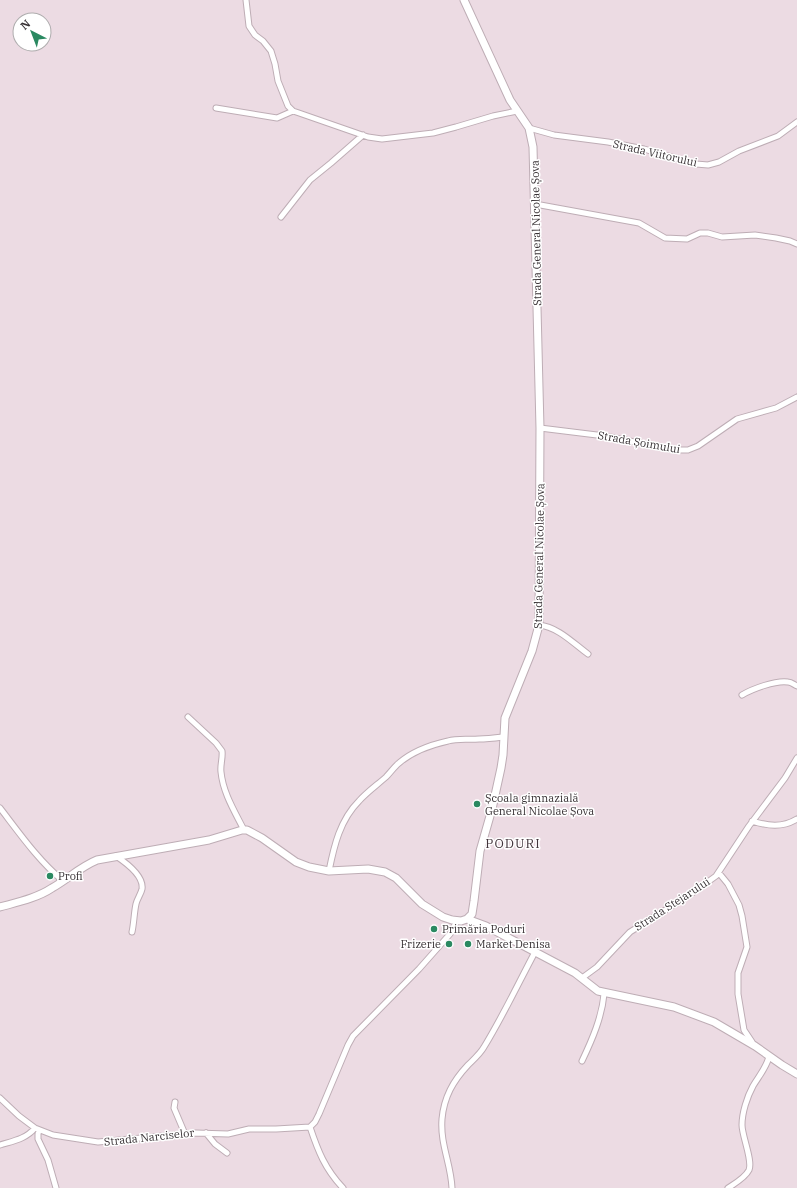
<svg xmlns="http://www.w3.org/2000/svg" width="797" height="1188" font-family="'IBM Plex Serif',serif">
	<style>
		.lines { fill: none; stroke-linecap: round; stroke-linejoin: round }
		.street-casing { stroke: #beadb5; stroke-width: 7 }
		.secondary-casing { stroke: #beadb5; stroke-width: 9 }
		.street { stroke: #fff; stroke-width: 5 }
		.secondary { stroke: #fff; stroke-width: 7 }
		.poi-dot { fill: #2a8961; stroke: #fff; stroke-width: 1.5 }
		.labels { text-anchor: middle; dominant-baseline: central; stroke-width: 3; stroke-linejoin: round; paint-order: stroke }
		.street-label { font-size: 11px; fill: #383235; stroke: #fff }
		.poi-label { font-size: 11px; fill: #383235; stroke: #fff; text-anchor: start }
		.quarter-label { font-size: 13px; letter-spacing: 1px; fill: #42343b; stroke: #fff }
	</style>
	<rect width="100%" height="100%" fill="#ecdbe3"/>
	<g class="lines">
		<g class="street-casing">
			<path id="street" d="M246 0 249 26 255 35 263 41 271 51 275 64 278 81 288 106 293 111 299 113 368 137 382 139 433 133 456 127 493 116 517 111
				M216 108 277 118 293 111
				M529 128 554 135 608 142 644 149 696 164 708 165 719 162 739 151 778 136 797 122
				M535 204 639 223 665 238 687 239 700 233H708L722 237 755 235 776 238 790 241 797 244
				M281 217 310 180 331 163 363 135
				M540 428 605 436 674 450H688L698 446 737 419 776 408 797 397
				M539 625C558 627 573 643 588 654
				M742 695C752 689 776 680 788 682 792 682 794 685 797 686
				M188 717 216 743 222 751C223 758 220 765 221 772 223 793 235 812 244 830
				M0 808C20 834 38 860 63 881
				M752 821C768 826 782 828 797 819
				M116 856C125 862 144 876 142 889 141 894 137 899 136 904 134 913 134 923 132 932
				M329 871C334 846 340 820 359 801 367 792 377 785 386 777 391 772 394 767 399 763 413 751 430 745 448 741 458 738 469 740 479 739 487 739 495 738 503 737
				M719 873 728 884 739 905 742 916 747 947 738 973V994L744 1030 752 1042
				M582 978 597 967 630 932 691 894 716 876 749 826 785 778 797 758
				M582 1061C592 1040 602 1017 604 994
				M0 1098 19 1116 35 1128 53 1135 98 1142 196 1133 228 1134 249 1129H276L310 1127
				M175 1102 174 1108 185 1134
				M310 1127 315 1122 319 1114 348 1045 353 1036 419 969 450 934 457 921
				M310 1127C318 1151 325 1169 343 1188
				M39 1130 38 1134V1139L48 1160 56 1188
				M206 1133 215 1144 227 1153
				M0 1145C13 1141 26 1139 35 1128
				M452 1188C451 1164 440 1144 442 1119 444 1097 453 1081 468 1065 474 1059 480 1054 484 1047 503 1016 518 984 535 952
				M728 1188C734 1184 745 1178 749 1170 753 1161 742 1136 742 1125 742 1113 747 1097 753 1086 759 1076 766 1068 769 1057"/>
		</g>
		<g class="secondary-casing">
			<path id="secondary" d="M0 907C18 902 37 898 52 888 68 879 80 867 97 860L209 840 242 830H247L262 838 296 862 309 867 329 871 368 869 385 872 396 878 422 904 443 917 452 920 461 921 467 919 472 914 474 901 480 851 492 809 501 768 503 755 505 718 532 651 539 625 540 428 533 147 529 128 510 100 464 0
				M467 919 486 926 575 973 598 991 674 1007 714 1022 755 1046 782 1065 797 1074"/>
		</g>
		<use href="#street" class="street"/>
		<use href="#secondary" class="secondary"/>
	</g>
	<g class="poi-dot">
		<circle cx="477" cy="804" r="4"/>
		<circle cx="50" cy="876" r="4"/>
		<circle cx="434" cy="929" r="4"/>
		<circle cx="449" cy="944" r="4"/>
		<circle cx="468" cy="944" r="4"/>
	</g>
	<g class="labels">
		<g class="street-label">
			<text transform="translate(655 153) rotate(13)">Strada Viitorului</text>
			<text transform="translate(536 233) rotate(-91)">Strada General Nicolae Șova</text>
			<text transform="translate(639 442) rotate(10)">Strada Șoimului</text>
			<text transform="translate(539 556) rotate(-89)">Strada General Nicolae Șova</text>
			<text transform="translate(672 904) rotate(-33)">Strada Stejarului</text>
			<text transform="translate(149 1137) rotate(-6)">Strada Narciselor</text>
		</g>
		<g class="poi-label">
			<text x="485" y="798">Școala gimnazială<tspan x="485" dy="13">General Nicolae Șova</tspan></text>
			<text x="58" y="876">Profi</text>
			<text x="442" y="929">Primăria Poduri</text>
			<text x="441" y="944" text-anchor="end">Frizerie</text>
			<text x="476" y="944">Market Denisa</text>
		</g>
		<g class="quarter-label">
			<text x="513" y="843">PODURI</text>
		</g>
	</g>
	<g transform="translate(32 32) rotate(318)"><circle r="19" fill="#ffffff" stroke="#afadae"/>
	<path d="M0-3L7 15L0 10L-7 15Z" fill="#2a8961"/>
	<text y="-6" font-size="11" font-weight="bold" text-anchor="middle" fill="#383235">N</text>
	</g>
</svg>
